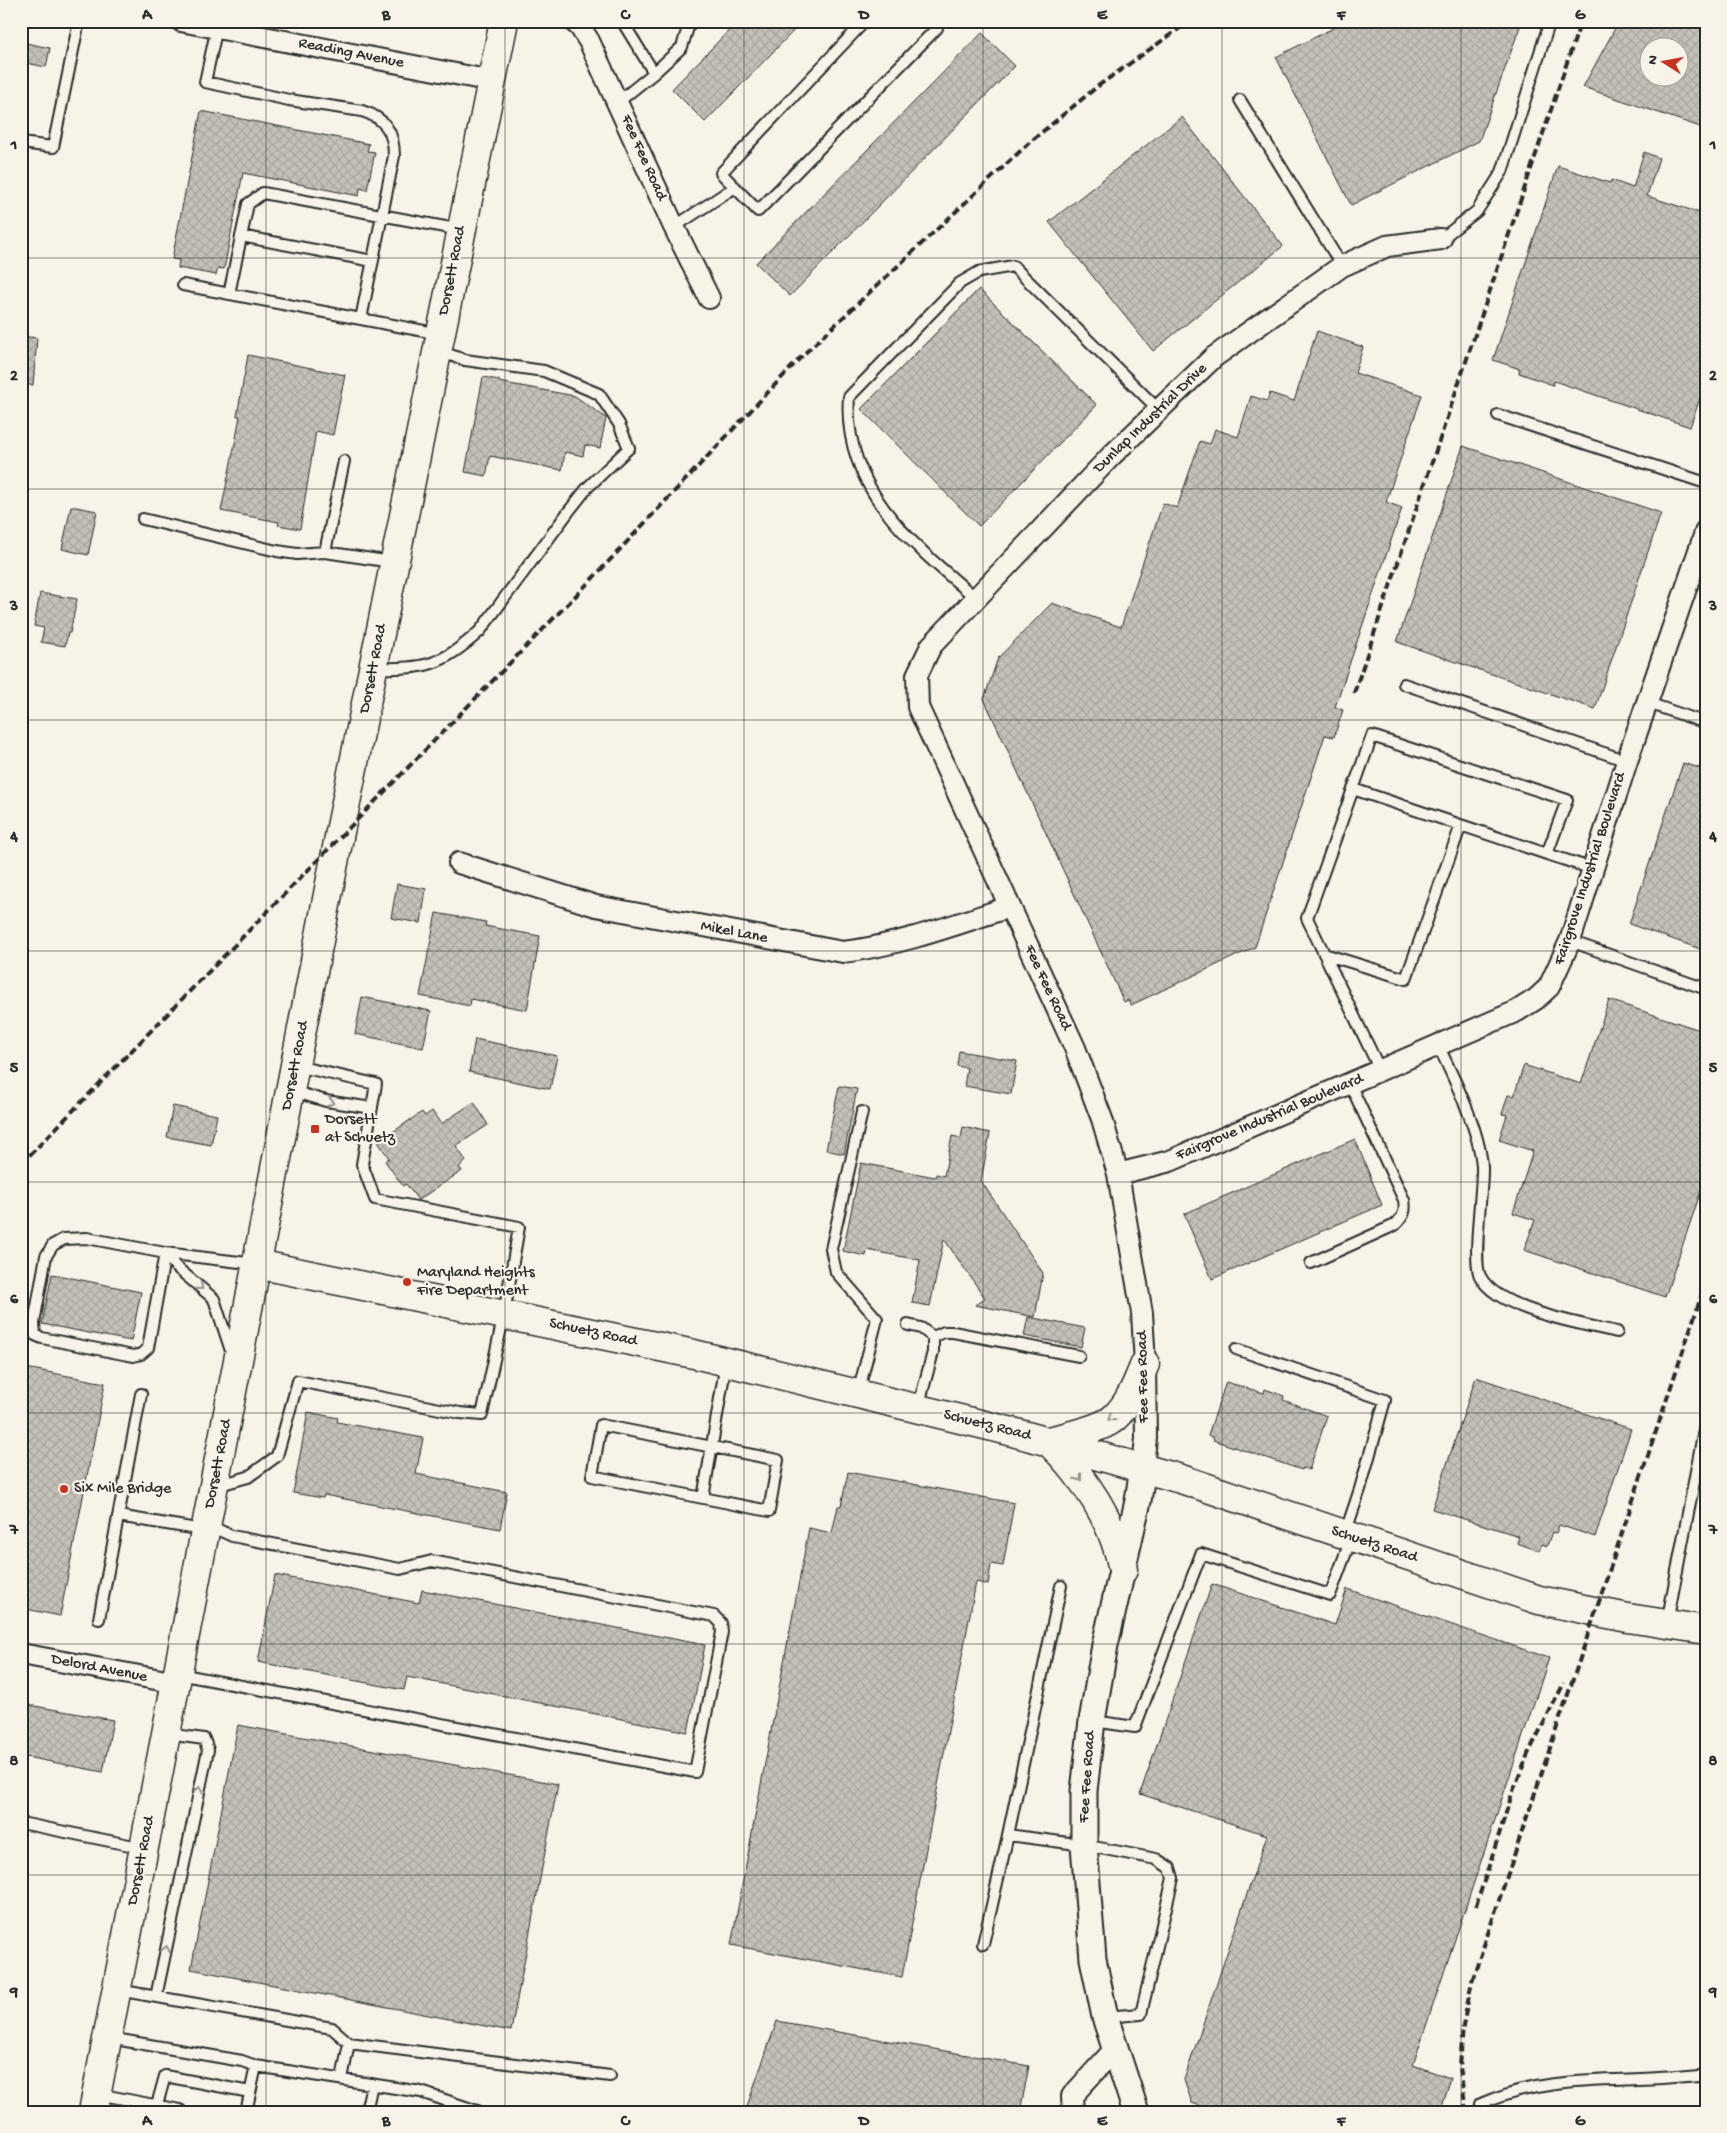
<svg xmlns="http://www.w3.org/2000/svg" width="1727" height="2133" font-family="'Gochi Hand',sans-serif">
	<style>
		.building { fill: url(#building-cross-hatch); stroke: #2b2b2b; fill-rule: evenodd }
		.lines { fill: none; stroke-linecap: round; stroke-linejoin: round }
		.service-casing { stroke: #2b2b2b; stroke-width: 14 }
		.minor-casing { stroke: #2b2b2b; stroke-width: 24 }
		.tertiary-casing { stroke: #2b2b2b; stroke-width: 29 }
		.secondary-casing { stroke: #2b2b2b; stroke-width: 31 }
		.service { stroke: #f7f3e8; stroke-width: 10 }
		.minor { stroke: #f7f3e8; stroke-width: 20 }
		.tertiary { stroke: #f7f3e8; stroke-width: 25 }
		.secondary { stroke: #f7f3e8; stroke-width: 28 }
		.rail { stroke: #2b2b2b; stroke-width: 4; stroke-dasharray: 8 4; stroke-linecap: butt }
		.oneway { stroke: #918f8a }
		.grid { fill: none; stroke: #2b2b2b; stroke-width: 1; stroke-opacity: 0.55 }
		.poi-dot { fill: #c8321e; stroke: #f7f3e8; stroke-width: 2 }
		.labels { text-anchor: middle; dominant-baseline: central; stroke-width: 4.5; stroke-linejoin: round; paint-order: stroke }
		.street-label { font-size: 16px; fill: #2b2b2b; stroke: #f7f3e8 }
		.poi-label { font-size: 16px; fill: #2b2b2b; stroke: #f7f3e8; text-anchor: start }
		.neatline { fill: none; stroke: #2b2b2b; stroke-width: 2 }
		.grid-label { font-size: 16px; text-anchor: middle; font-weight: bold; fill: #2b2b2b }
	</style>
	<defs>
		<pattern id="building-cross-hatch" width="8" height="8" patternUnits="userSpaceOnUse" patternTransform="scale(1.25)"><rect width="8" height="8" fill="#c4c1b9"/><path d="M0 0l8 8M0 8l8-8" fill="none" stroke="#a9a69f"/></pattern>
	</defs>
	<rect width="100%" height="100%" fill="#f7f3e8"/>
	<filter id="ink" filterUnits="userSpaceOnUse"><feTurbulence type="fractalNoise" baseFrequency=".02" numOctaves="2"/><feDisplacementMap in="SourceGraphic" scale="10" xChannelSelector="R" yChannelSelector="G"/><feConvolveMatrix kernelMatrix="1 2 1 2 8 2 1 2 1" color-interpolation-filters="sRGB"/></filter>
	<g filter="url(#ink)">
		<path class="building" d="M738 21H803L705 122 672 89Z
			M1347 21H1522L1479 141 1351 205 1276 57Z
			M1619 21H1706V129L1583 87ZM1650 48H1680V78H1650Z
			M982 33 1015 66 790 296 756 263Z
			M21 42 50 48 46 67 21 62Z
			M201 111 369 144 367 151 375 152 367 190 360 188 359 196 243 173 224 269 218 268 216 275 178 268 179 260 172 259Z
			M1182 117 1283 246 1153 351 1049 222Z
			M1644 152 1659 158 1647 196 1706 215V381L1690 427 1554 381 1553 385 1519 373 1520 369 1493 360 1558 166 1610 183 1611 180 1633 188Z
			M979 289 1097 405 979 526 861 409Z
			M1317 331 1363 347 1355 373 1422 395 1386 502 1402 508 1335 707 1343 710 1334 737 1325 735 1255 947 1131 1005 1128 1000 1124 1002 984 699 998 658 1052 603 1121 627 1163 503 1177 508 1200 441 1210 444 1215 429 1238 437 1251 396 1267 401 1270 393 1294 401Z
			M21 336 37 338 33 385H21Z
			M248 355 345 375 333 435 316 431 300 529 278 525 279 522 221 511 236 438 240 416H237Z
			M483 377 499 380V382L575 396 606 418 600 448 585 445 583 456 565 452 562 470 490 456 486 476 465 472Z
			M1463 446 1661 513 1595 709 1397 642Z
			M71 506 97 511 88 555 62 549Z
			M40 593 77 599 70 633H68L65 646 41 642 44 628 34 626Z
			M1683 763 1706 770V951L1629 924Z
			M397 884 426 889 421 923 391 918Z
			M436 913 486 922 485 926 540 936 527 1010 471 999 470 1006 420 996Z
			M362 997 431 1011 423 1048 355 1034Z
			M1609 1000 1706 1032V1176L1665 1297 1524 1250 1535 1220 1513 1213 1533 1151 1499 1140 1507 1115 1502 1114 1508 1095 1514 1096 1524 1065 1581 1084Z
			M475 1039 557 1056 550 1089 469 1072Z
			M959 1051 1017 1061 1011 1094 964 1086 967 1068 957 1066Z
			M839 1086 857 1089 844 1154 826 1150Z
			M474 1102 488 1125 456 1146 466 1161 459 1167 462 1171 418 1200 406 1184 403 1186 385 1161 389 1158 378 1142 422 1112 425 1116 432 1111 441 1124Z
			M173 1106 217 1115 211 1145 167 1137Z
			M963 1127 990 1133 981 1181 1043 1273 1035 1317 975 1305 985 1298 944 1239 930 1306 912 1303 920 1260 867 1250 866 1256 843 1251 861 1163 935 1177 936 1174 944 1176 952 1136 961 1138Z
			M1355 1139 1382 1205 1212 1279 1184 1214Z
			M52 1274 141 1292 131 1341 42 1324Z
			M1028 1317 1085 1328 1081 1347 1024 1336Z
			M21 1367 105 1383 60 1616 21 1608Z
			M1476 1377 1631 1429 1595 1537 1559 1525 1556 1533 1552 1532 1547 1546 1542 1544 1539 1551 1517 1543 1519 1536 1432 1509Z
			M1226 1382 1264 1393 1265 1389 1284 1396 1283 1400 1327 1416 1309 1470 1303 1468 1302 1470 1213 1440 1214 1438 1208 1435Z
			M308 1412 338 1418 337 1422 423 1438 416 1474 507 1492 500 1529 324 1495 323 1498 293 1493Z
			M848 1472 1014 1503 1003 1566 991 1564 988 1585 976 1582 902 1977 731 1945 809 1528 832 1533 838 1506H841Z
			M275 1575 419 1603 422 1590 705 1645 688 1732 407 1677 404 1690 258 1662Z
			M1212 1584 1335 1625 1347 1589 1549 1658 1413 2065 1450 2078 1439 2112H1205L1206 2108 1192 2103 1184 2080 1267 1835 1140 1794Z
			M29 1705 113 1720 103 1772 21 1756V1732L24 1733Z
			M238 1725 558 1784 511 2031 191 1969Z
			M777 2021 1029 2066 1020 2112H745Z"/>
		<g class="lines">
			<g class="service-casing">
				<path id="service" d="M865 21 721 173 758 211 937 28 930 21
					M217 27 205 82 289 100 362 111C385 118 394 132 394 156L361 319 440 334
					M654 73 682 47 690 21
					M1240 100 1342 266
					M618 102 654 73 622 21
					M21 143 53 147 79 21
					M674 227 735 187
					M241 236 373 261
					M1441 239 1477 211 1502 172 1550 21
					M183 285 361 319
					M229 294 248 204 263 193 461 230
					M1498 415 1706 483
					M143 519 277 551 297 554 325 552 392 562
					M325 552 344 461
					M976 598C913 545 842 488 849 397L960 283 979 272 1013 266 1159 410
					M375 668C425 669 442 666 480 631L569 511 588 487 629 448 619 424 599 394 544 371 465 360 438 351
					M1404 684 1627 761
					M1648 703 1706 723
					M1353 789 1547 854
					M1570 941 1706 989
					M1324 954 1406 979 1461 825
					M1438 1045C1454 1079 1479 1128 1482 1166 1483 1190 1472 1260 1480 1276 1496 1310 1583 1324 1617 1332
					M1380 1070 1307 918 1372 736 1567 800 1547 854 1593 869
					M292 1091 326 1101 372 1108
					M1311 1263 1395 1225C1404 1216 1406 1211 1404 1200L1350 1084
					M908 1325 921 1328 933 1337V1352L918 1408
					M933 1337 944 1332H953L1079 1356
					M1236 1349 1385 1400 1360 1489 1345 1534
					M232 1354 214 1299 176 1267 165 1253 87 1238 64 1239 53 1245 46 1256 34 1323 35 1335 42 1338 133 1356 141 1354 148 1348 165 1253 256 1264
					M858 1393 877 1319 836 1272 831 1249 862 1112
					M216 1486 248 1477 277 1456 298 1381 460 1413 482 1415 504 1314 519 1227 375 1199 362 1164 376 1084 297 1066
					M703 1498 769 1511 778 1460 601 1425 592 1476 703 1498 726 1363
					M118 1516 203 1530
					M1061 1586 1008 1835 1084 1845 1156 1859 1170 1868 1173 1878 1141 2014 1105 2017
					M99 1619 141 1394
					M1667 1623 1706 1419
					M179 1674 695 1772 722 1632 721 1623 714 1616 432 1561 400 1569 232 1536 208 1525
					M1093 1721 1135 1727 1201 1554 1330 1595 1351 1539
					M21 1823 144 1848
					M983 1944 1008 1835
					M118 1990 332 2028 349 2043 342 2079
					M156 1997 208 1750 204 1739 167 1734
					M109 2038 242 2061 256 2066 246 2112
					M349 2043 610 2076
					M256 2066 421 2092 480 2112
					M98 2094 180 2110
					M1481 2104C1554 2071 1630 2085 1706 2074
					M155 2112 165 2076 250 2092
					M366 2112 372 2084"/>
			</g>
			<g class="minor-casing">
				<path id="minor" d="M181 21 492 81
					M573 21 580 27 589 41 674 227 709 298
					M459 863 596 906 843 952C900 945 954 925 1009 907
					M1118 1174 1170 1161 1517 1011 1536 999 1549 987 1570 941 1627 761 1706 530
					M1143 1467 1146 1438 1145 1364 1142 1313 1118 1174 1102 1119 1075 1048 918 707 917 675 931 646 1112 455 1214 357 1342 266 1387 246 1441 239
					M21 1654 177 1683
					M1073 2112 1072 2096 1115 2049"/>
			</g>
			<g class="tertiary-casing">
				<path id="tertiary" d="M1136 2112 1105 2017 1093 1959 1084 1845V1791L1092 1721 1105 1645 1138 1501 1143 1467"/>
			</g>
			<g class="secondary-casing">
				<path id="secondary" d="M257 1264 694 1354 1009 1431 1181 1479 1539 1600 1628 1618 1706 1630
					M1048 1441C1084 1476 1114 1521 1123 1570
					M1048 1441C1063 1438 1103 1428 1114 1418 1130 1403 1137 1383 1145 1364
					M93 2112 339 837 504 21"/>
			</g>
			<use href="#service" class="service"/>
			<use href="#minor" class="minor"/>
			<use href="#tertiary" class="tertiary"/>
			<use href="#secondary" class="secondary"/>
			<path class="rail" d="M1354 693 1581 21
				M21 1164 592 579 804 354 1030 142 1098 86 1190 21
				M1476 1906 1513 1791 1528 1754 1564 1683
				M1466 2112 1460 2067 1463 2026 1472 1981 1706 1282"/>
		</g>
		<defs><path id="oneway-chevron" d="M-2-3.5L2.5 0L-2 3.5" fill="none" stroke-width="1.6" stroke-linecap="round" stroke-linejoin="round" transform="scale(1.25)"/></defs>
		<g class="oneway">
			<use href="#oneway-chevron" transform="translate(331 1102) rotate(10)"/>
			<use href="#oneway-chevron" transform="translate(200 1287) rotate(40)"/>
			<use href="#oneway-chevron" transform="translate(1111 1418) rotate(146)"/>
			<use href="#oneway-chevron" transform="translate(1079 1478) rotate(52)"/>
			<use href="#oneway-chevron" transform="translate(199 1790) rotate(-78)"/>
			<use href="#oneway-chevron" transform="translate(166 1949) rotate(-78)"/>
		</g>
	</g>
	<path class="grid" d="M266 21V2112M505 21V2112M744 21V2112M983 21V2112M1222 21V2112M1461 21V2112M21 258H1706M21 489H1706M21 720H1706M21 951H1706M21 1182H1706M21 1413H1706M21 1644H1706M21 1875H1706"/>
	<g class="poi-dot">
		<rect x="310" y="1124" width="10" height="10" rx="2.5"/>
		<circle cx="407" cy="1282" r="5"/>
		<circle cx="64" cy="1489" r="5"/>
	</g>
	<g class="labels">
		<g class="street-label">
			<text transform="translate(351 54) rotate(11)">Reading Avenue</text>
			<text transform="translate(643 158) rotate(66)">Fee Fee Road</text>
			<text transform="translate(453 271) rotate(-79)">Dorsett Road</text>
			<text transform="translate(1151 419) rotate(-44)">Dunlap Industrial Drive</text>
			<text transform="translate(374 669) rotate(-79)">Dorsett Road</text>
			<text transform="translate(1591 869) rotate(-72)">Fairgrove Industrial Boulevard</text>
			<text transform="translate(734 933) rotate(11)">Mikel Lane</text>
			<text transform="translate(1047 988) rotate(65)">Fee Fee Road</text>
			<text transform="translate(296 1066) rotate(-79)">Dorsett Road</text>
			<text transform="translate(1270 1118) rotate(-23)">Fairgrove Industrial Boulevard</text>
			<text transform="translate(593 1333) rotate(12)">Schuetz Road</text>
			<text transform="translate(1144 1377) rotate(-91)">Fee Fee Road</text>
			<text transform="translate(987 1426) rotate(14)">Schuetz Road</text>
			<text transform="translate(219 1464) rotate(-79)">Dorsett Road</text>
			<text transform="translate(1374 1545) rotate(18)">Schuetz Road</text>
			<text transform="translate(99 1669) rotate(11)">Delord Avenue</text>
			<text transform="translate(1088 1777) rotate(-86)">Fee Fee Road</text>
			<text transform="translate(142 1861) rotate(-79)">Dorsett Road</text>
		</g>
		<g class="poi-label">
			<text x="325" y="1120">Dorsett<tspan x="325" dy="18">at Schuetz</tspan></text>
			<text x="417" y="1273">Maryland Heights<tspan x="417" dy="18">Fire Department</tspan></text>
			<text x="74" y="1489">Six Mile Bridge</text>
		</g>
	</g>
	<rect width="1727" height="2133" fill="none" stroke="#f7f3e8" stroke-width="55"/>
	<g transform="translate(1664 62) rotate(281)"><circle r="24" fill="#f7f3e8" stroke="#a5a39c"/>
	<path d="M0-4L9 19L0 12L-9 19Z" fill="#c8321e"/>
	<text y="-8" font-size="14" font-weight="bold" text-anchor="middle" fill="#2b2b2b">N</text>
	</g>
	<rect x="28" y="28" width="1672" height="2078" class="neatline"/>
	<g class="grid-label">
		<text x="147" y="19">A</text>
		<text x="386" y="19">B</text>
		<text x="625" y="19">C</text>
		<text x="864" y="19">D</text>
		<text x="1102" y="19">E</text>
		<text x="1341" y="19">F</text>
		<text x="1580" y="19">G</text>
		<text x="14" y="149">1</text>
		<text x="1713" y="149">1</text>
		<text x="14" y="380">2</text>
		<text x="1713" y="380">2</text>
		<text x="14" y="610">3</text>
		<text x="1713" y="610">3</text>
		<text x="14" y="841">4</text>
		<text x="1713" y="841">4</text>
		<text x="14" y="1072">5</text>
		<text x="1713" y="1072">5</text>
		<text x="14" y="1303">6</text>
		<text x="1713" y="1303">6</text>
		<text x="14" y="1534">7</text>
		<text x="1713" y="1534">7</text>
		<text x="14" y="1765">8</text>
		<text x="1713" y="1765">8</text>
		<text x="14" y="1996">9</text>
		<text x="1713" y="1996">9</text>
		<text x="147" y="2125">A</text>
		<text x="386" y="2125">B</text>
		<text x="625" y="2125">C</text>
		<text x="864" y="2125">D</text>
		<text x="1102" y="2125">E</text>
		<text x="1341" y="2125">F</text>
		<text x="1580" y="2125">G</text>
	</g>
</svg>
